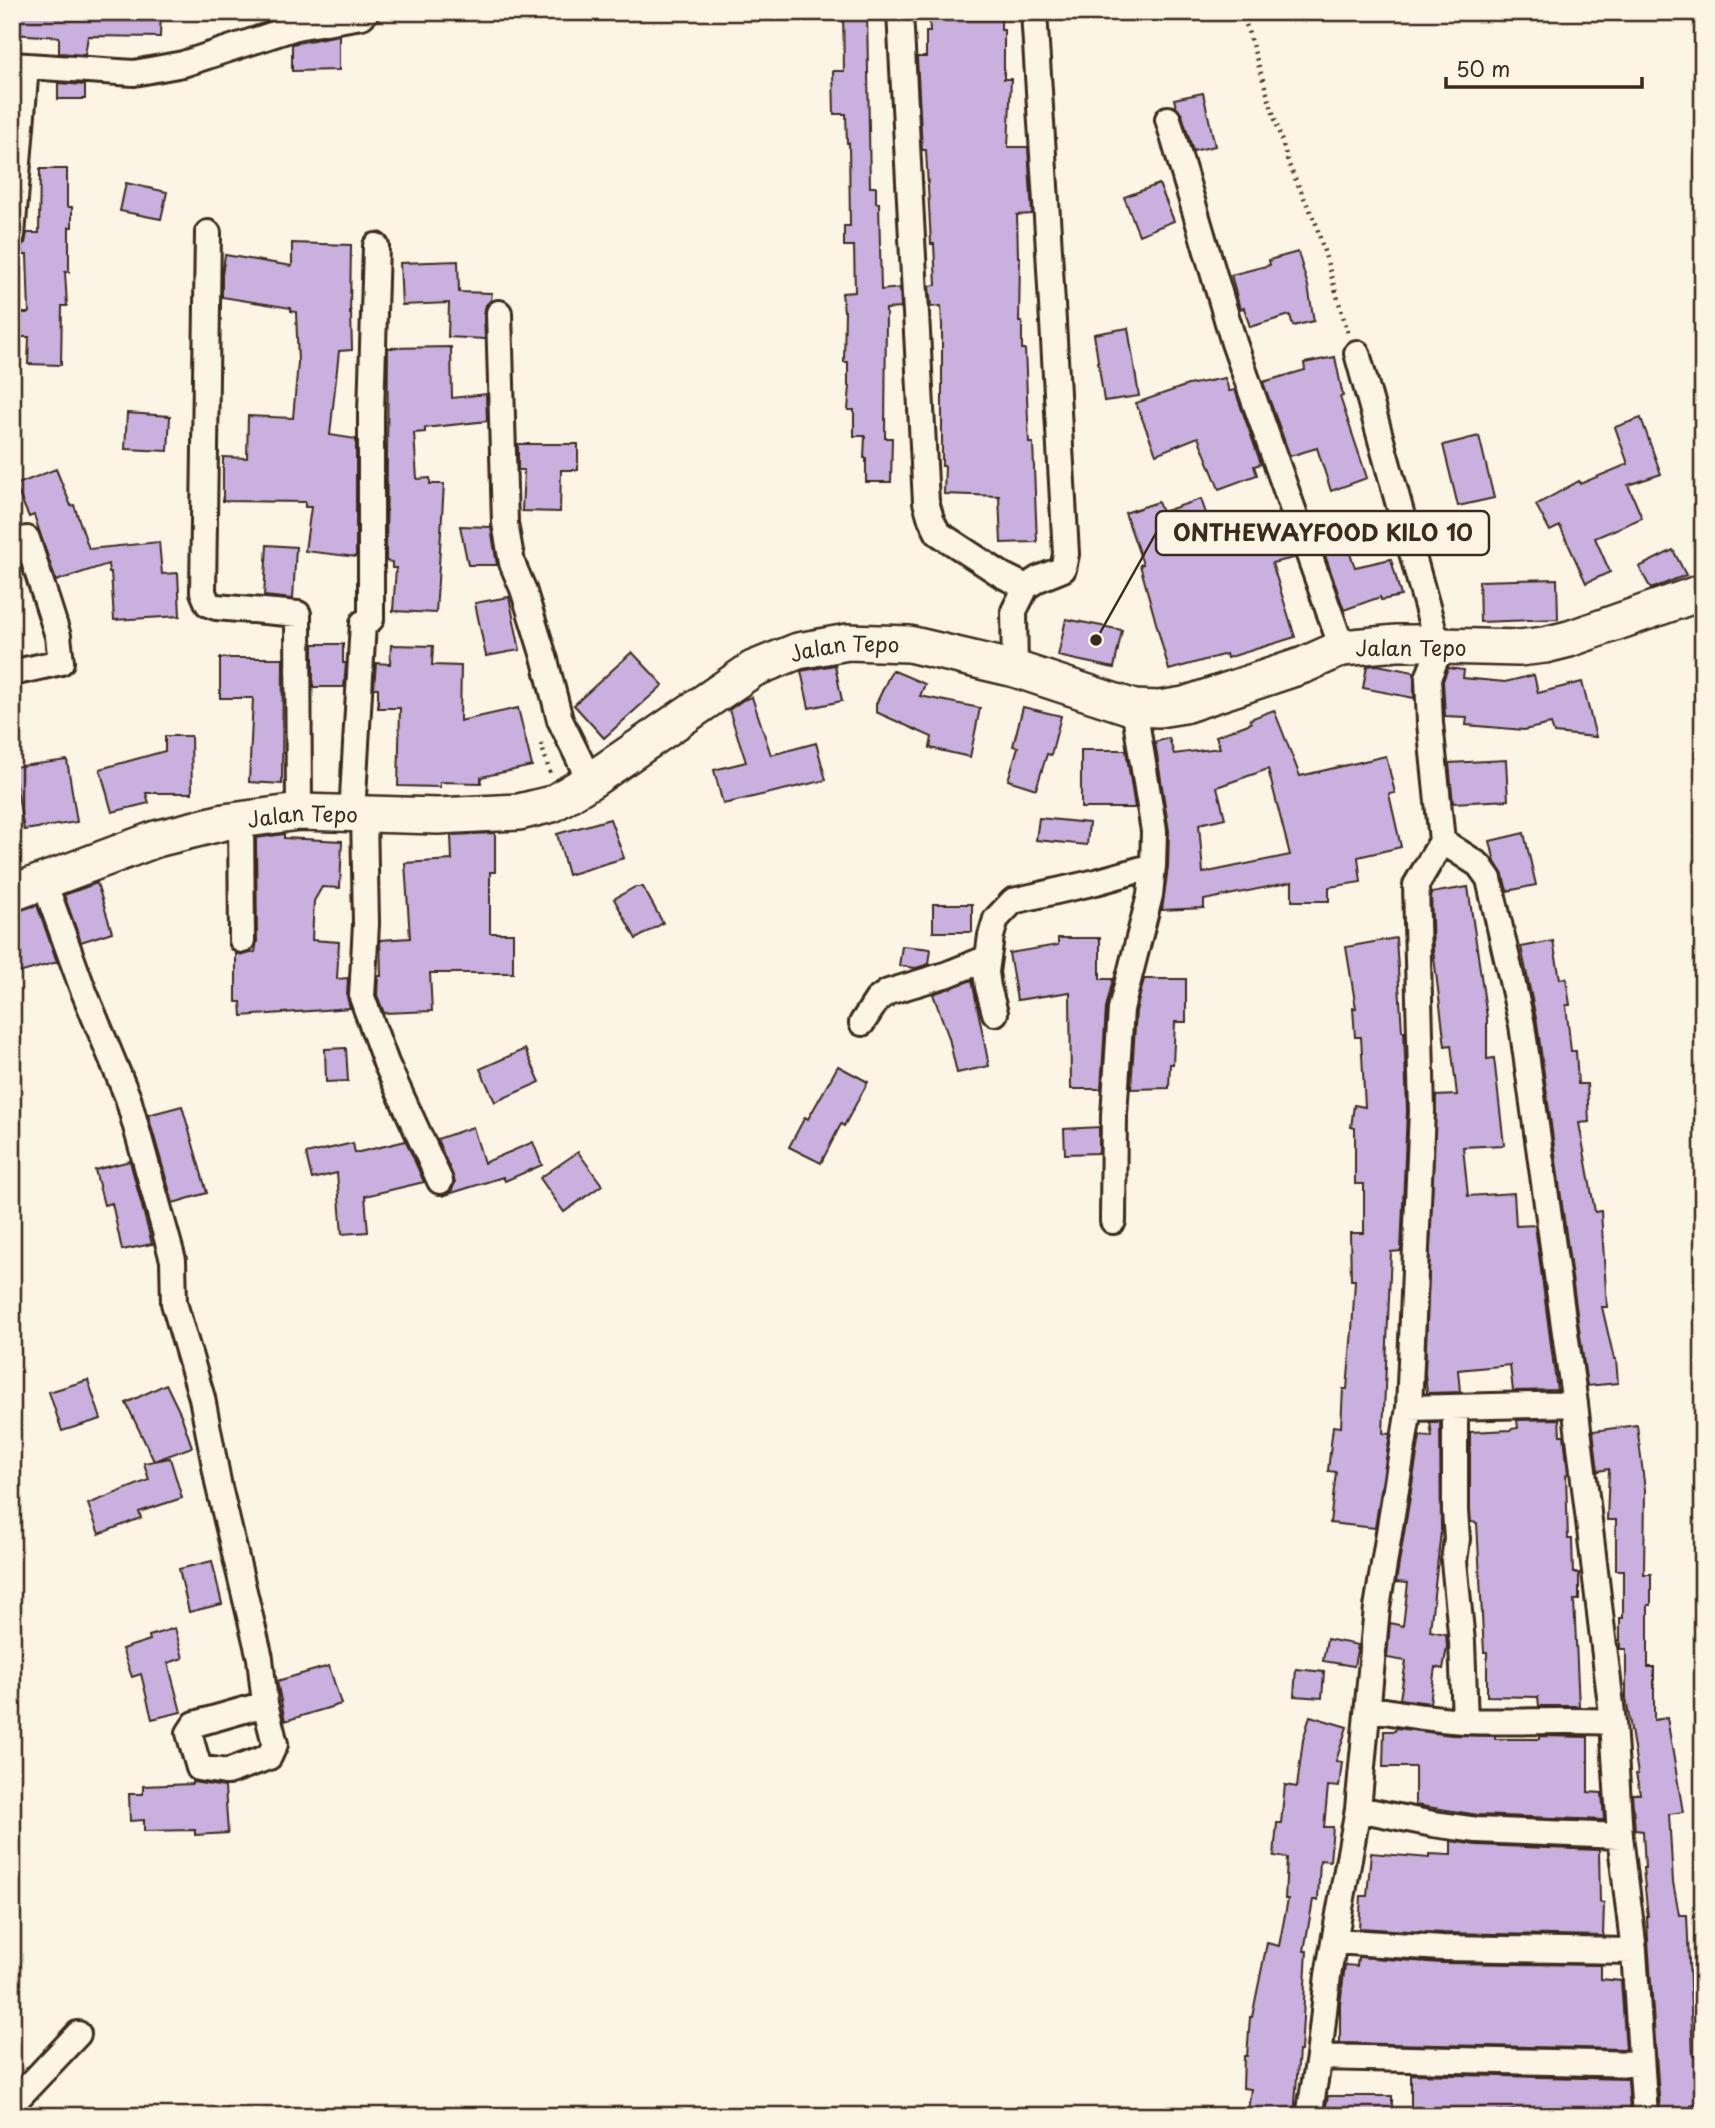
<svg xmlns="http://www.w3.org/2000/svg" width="1715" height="2128" font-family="'Playpen Sans',sans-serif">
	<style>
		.building { fill: #cab0de; stroke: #3b2a1e; stroke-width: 2; fill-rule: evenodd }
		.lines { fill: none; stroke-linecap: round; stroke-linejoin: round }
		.street-casing { stroke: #3b2a1e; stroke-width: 30 }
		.secondary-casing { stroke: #3b2a1e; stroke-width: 40 }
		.path { stroke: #3b2a1e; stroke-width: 4.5; stroke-dasharray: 2 5; stroke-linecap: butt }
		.street { stroke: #fcf5e5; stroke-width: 24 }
		.secondary { stroke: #fcf5e5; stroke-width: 35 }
		.labels { text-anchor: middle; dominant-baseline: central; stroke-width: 6; stroke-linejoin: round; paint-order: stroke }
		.street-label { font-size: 21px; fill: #3b2a1e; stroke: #fcf5e5 }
		.leader { fill: none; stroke: #3b2a1e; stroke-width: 2.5 }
		.callout-dot { fill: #3b2a1e; stroke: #fcf5e5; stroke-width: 2.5 }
		.callout { fill: #fcf5e5; stroke: #3b2a1e; stroke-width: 2.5 }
		.callout-label { font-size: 23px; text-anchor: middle; font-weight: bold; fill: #3b2a1e }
	</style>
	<rect width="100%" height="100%" fill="#fcf5e5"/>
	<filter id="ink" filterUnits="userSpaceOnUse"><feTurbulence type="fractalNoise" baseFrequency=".0143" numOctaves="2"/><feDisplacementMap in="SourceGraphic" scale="14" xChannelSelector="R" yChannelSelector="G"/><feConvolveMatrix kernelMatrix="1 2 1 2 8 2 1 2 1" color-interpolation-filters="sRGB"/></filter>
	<g filter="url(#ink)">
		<path class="building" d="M12 12 104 14V12H161L160 37 88 36 85 55 59 53V37L12 34Z
			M843 12H867L870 187H876V203H879L881 290 900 288 901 308 886 309 885 438H892L891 482H866V458H864L865 436H854V410H848L850 386H848V362H844L845 311H844L842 293 855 292 854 246H844V226H850L849 143H847L846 114H834L833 71H844Z
			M929 12H1001V30H1004V79H1011L1008 147H1028L1032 214 1017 215 1018 257H1020L1019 322H1022V349H1025L1029 443H1033L1037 542 1001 543 999 496 944 494 945 466H942V325L941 306 931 307 929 286 936 285 934 244H931L926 150H922L917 57H926V32H930Z
			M339 35V70L292 71V44Z
			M58 83 85 85V99H58Z
			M1203 93 1215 146 1193 151 1182 115 1176 107 1174 99Z
			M40 169H67V207H72V227H69V272H65L67 306H62L61 365 28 364 29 337H13V313H29L27 255H22L21 246 25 243 27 233H39Z
			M126 183 167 192 161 219 120 211Z
			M1159 184 1174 221 1139 235 1124 197Z
			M292 243 351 245 350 313 351 312 352 350 339 351 330 435 356 439V557L305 551 311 507H305V502L223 501V457L247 458 248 416 293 418 298 362 296 312 291 311V308L222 297V275L225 255 292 266Z
			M1298 252 1308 286 1314 321 1293 326 1290 315 1250 327 1244 308 1240 309 1231 275 1270 265 1269 260Z
			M458 261 459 292 492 293 491 300 486 305 484 313 485 339 448 337 449 303 402 305 400 263Z
			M1128 328 1139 396 1104 401 1094 334Z
			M451 347 452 398 486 394 487 421 425 428V432L414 433 417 479 430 478V484H444L436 613 393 611 396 568H392V562L386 561 388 348Z
			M1335 357 1343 396 1340 397 1367 478 1331 491 1317 448 1290 456 1263 382 1305 370 1304 363Z
			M1225 378 1229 391 1235 390 1261 464 1254 466 1257 475 1219 489 1198 437 1156 454 1136 403 1188 385Z
			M127 413 170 416 168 451 125 449Z
			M1641 418 1661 474 1628 485 1642 518 1595 538 1610 572 1586 583 1560 526 1550 531 1536 505 1579 481 1580 484 1628 464 1615 427Z
			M1479 436 1494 498 1458 506 1443 445Z
			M518 444H578V470H561L560 512 522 511 524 470H518Z
			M56 469 71 506 74 505 89 549 159 542 162 574 178 573 180 616 114 620 111 572H109L108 564 56 581 34 515 29 517 15 485Z
			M1201 499 1217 545 1284 528 1294 558 1272 563 1295 637 1227 658 1226 654 1169 670 1140 565 1143 564 1125 513 1158 502 1162 512Z
			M460 526 491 527 497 565H468Z
			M267 545 296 547 293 599 264 596Z
			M1347 546 1355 567 1391 559 1401 596 1381 600 1380 597 1344 610 1325 555Z
			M1673 550 1686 575 1651 589 1639 567Z
			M1557 579 1558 619 1480 622 1479 581Z
			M509 597 520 650 486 656 475 603Z
			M1066 619 1122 630 1114 668 1058 656Z
			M313 644H343V663H346L344 687H313Z
			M391 645 433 646 432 665 461 666 460 721 518 708 532 766 481 777V783L440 782V787L398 786 400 708H378V688H374L376 663 390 664Z
			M632 652 663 685 604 738 574 705Z
			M220 658H283L282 784 249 782 253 698H220Z
			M835 665 842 701 809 708 801 671Z
			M1377 665 1414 672V698L1363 688 1367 666Z
			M1448 668 1464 670 1463 678 1505 682 1534 675 1538 693 1582 682 1596 737 1554 733 1551 724 1524 730 1466 725 1467 717 1445 716 1443 681Z
			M892 670 925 684 920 696 980 708 970 757 930 748 932 737 876 712V704Z
			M752 697 771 755 816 743 826 780 723 804 714 770 746 762 729 710 743 700Z
			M1023 707 1061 716 1051 755 1047 754 1036 789 1008 780 1018 747 1013 746Z
			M1274 710 1300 776 1386 756 1395 793 1389 794 1401 847 1358 857 1361 882 1329 887V901H1292V882L1204 900V908L1162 910 1168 867 1169 831 1155 742 1169 738 1174 754 1220 748 1216 736 1251 723 1250 719ZM1268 769 1290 855 1203 873 1199 824 1225 818 1217 787Z
			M165 736H191L192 793H146L149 803 112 812 100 769 165 751Z
			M1081 750H1126L1135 808H1081Z
			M67 760 77 822 24 830 13 767Z
			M1506 760 1508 800 1453 803 1449 763Z
			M1039 818 1089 823 1087 845 1036 840Z
			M610 819 624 858 568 875 557 834Z
			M495 833V872H490V933H513V973H430L432 1011 384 1013 377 995 378 976H381L380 940 410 938 405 863 452 860 451 835Z
			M1524 833 1536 885 1507 891 1503 875 1495 862 1490 841Z
			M284 834V838L342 841 340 888 322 887 314 901 312 940 339 942 337 979 348 978 347 997 350 1008 242 1016 241 1002H236V953L243 955 255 952 257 941 256 838Z
			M97 883 112 932 81 942 64 895Z
			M635 887H643L663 923 636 939 614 899Z
			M1468 887 1487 1017V1059L1494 1058 1504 1145 1463 1147 1468 1196 1514 1193 1516 1226 1535 1225 1557 1390 1513 1391 1510 1365 1458 1370 1460 1392 1427 1393 1425 1373 1436 1096 1457 1095 1451 1045 1445 1046 1433 949 1431 893Z
			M933 904H972V932H933Z
			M37 905 57 962 12 975V913Z
			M1058 938H1100V979H1113L1106 1008 1101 1089H1071L1070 992 1017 1000 1009 953 1058 945Z
			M1396 938 1402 1031H1404L1407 1111 1401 1251 1391 1252 1383 1433 1390 1434 1375 1528 1330 1523 1336 1472 1328 1471 1333 1426 1341 1427 1343 1389H1347L1352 1330 1355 1280H1351L1350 1233H1364V1184H1355V1128L1351 1127 1354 1105 1365 1107 1361 1037H1355L1353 1008H1356L1346 947Z
			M1553 941 1560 979 1566 978 1570 1005H1566L1571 1051H1576L1578 1084H1587L1589 1122 1579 1123 1595 1212 1601 1211 1607 1307H1602L1614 1359H1616L1618 1383 1587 1386 1537 1023 1521 947Z
			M902 946 931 949 929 964 916 968 899 966Z
			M1144 979H1186V1022H1175L1173 1064H1170L1169 1088 1131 1089 1136 1011Z
			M972 980 989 1066 957 1073 949 1038 933 994Z
			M346 1048 348 1081 326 1082 325 1049Z
			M525 1049 540 1082 495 1102 480 1069Z
			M838 1066 868 1082 844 1126 841 1124 821 1163 789 1147 805 1117 808 1119Z
			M182 1106 207 1193 173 1203 148 1115Z
			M473 1127 484 1163 533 1142 542 1165 505 1181 503 1177 442 1196 452 1190 455 1182 437 1139Z
			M1099 1127V1153L1065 1154 1064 1129Z
			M406 1141 424 1182 365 1196 368 1232 342 1234 337 1173 312 1179 306 1154 353 1143 355 1153Z
			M578 1152 602 1185 564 1212 540 1178Z
			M130 1161 152 1244 122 1250 112 1203 104 1205 95 1170Z
			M88 1380 101 1419 62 1431 49 1392Z
			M166 1384 181 1415 192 1447 154 1461 126 1403Z
			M1559 1419 1560 1435H1564L1568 1474 1566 1475 1568 1539H1572L1573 1573H1579V1600H1574L1579 1706H1539L1538 1697 1487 1696V1652H1484L1477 1523 1471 1522 1470 1510V1432L1511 1430V1429L1518 1428 1517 1420Z
			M1430 1422H1440L1441 1531 1430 1631 1446 1634 1447 1647 1443 1669 1435 1667 1430 1703 1400 1699 1406 1661 1387 1658 1390 1623 1403 1626 1408 1583 1396 1582 1420 1436 1432 1437Z
			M1637 1425 1645 1490 1644 1574H1651V1605H1648V1667H1654V1720L1667 1718 1683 1812 1669 1814 1673 1882 1679 1915H1687L1693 2056H1703V2104H1691V2116H1663V2110H1660L1648 1940 1647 1917H1648L1643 1868H1645L1643 1831 1635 1830 1632 1794H1640L1636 1774H1638L1626 1698V1649H1620V1618H1623V1570H1616V1520H1607L1609 1469 1598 1471 1593 1431Z
			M170 1458 182 1498 139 1512 141 1518 99 1534 88 1504 149 1480 144 1463Z
			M212 1561 222 1604 189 1612 179 1569Z
			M175 1628 183 1658 168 1663 181 1712 152 1719 141 1674 132 1677 122 1649 150 1640 149 1636Z
			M1327 1639 1358 1645 1354 1666 1323 1661Z
			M329 1666 341 1704 285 1721 277 1681Z
			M1296 1669 1324 1672 1322 1698 1294 1696Z
			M1310 1716 1347 1727 1336 1761 1342 1762 1339 1787 1328 1786 1324 1827H1333L1330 1861 1320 1860 1318 1900H1313L1304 1951H1307L1301 2051H1299L1294 2116H1247L1251 2089 1243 2088 1244 2056H1247L1250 2017H1252L1267 1943 1279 1946 1288 1899H1285L1287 1858 1274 1856 1277 1823H1281L1285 1785 1297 1787 1303 1740Z
			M1396 1728 1451 1735 1495 1736V1739H1540V1736L1588 1737V1792L1602 1793 1604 1820 1478 1815 1415 1805V1767H1383L1384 1731H1395Z
			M192 1782 225 1787 228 1833 195 1835V1830L144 1831V1820L130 1821 129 1794H143V1786L192 1784Z
			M1451 1841 1476 1845 1599 1850 1600 1902 1604 1903 1603 1936 1443 1933 1359 1928 1361 1896H1367L1371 1853 1429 1858V1854L1451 1855Z
			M1358 1957 1441 1963 1601 1965V1979L1621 1981 1626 2049 1340 2043V2005L1345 1965 1357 1966Z
			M1411 2074 1628 2079 1630 2113 1595 2116V2110L1514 2114V2110L1462 2116 1461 2109H1411Z
			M1328 2096H1392V2116H1324Z"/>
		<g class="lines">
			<g class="street-casing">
				<path id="street" d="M900 12 926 502 931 519 938 533 1002 575 1026 587 1038 579 1063 569 1066 554 1048 233 1034 12
					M12 65 134 73 183 64 296 27 362 16 366 12
					M1168 119 1234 343 1342 648
					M208 233 203 592 208 604 216 607 298 614 299 812
					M12 235 26 66
					M499 313 505 523 512 563 523 589 545 660 560 720 590 781
					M1357 353 1437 643
					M1015 669 1014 611 1026 587
					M12 673 61 662 58 636 27 539
					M364 813 366 924 362 997 386 1063 440 1181
					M352 814 363 623 369 621 371 619V413L376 246
					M241 820 242 940
					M1442 841 1479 865 1489 879 1522 1025 1575 1404 1613 1722 1620 1836 1634 1951 1645 2116
					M44 882 82 987 128 1098 173 1260 174 1303 202 1398 219 1487 260 1658 265 1704 275 1744 269 1757 227 1772 199 1768 189 1733 195 1724 265 1704
					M995 1013 988 987 986 972 991 936 996 919 1013 901 1096 882 1153 866
					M862 1023 877 1000 888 992 948 974 988 958
					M1113 1221 1114 1115 1121 1009 1150 895 1153 866 1154 831 1134 708
					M1409 1408 1575 1404
					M1455 1408V1511L1457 1539 1454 1561 1462 1642 1465 1721
					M1368 1708C1400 1714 1432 1719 1465 1721 1514 1723 1563 1719 1613 1722
					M1358 1809 1433 1824 1477 1830 1620 1836
					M1334 1941 1442 1948 1634 1951
					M1319 2057 1640 2064
					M12 2104 78 2034
					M1309 2116 1319 2057 1328 1975 1358 1809 1377 1608 1409 1408 1422 1111 1416 885 1442 841 1430 723 1428 678 1441 646"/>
			</g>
			<g class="secondary-casing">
				<g id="secondary">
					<path id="s1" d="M12 893 156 839 224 822 299 812 438 816 519 812 552 804 590 781 753 669 798 651 848 642 909 644 1015 669 1134 708 1159 709 1184 705 1304 665 1342 648 1397 643H1437L1441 646 1519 648 1545 645 1569 639 1703 592"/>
				</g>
			</g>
			<path class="path" d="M1241 12 1244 18 1289 165 1316 224 1348 333
				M541 744 550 773"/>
			<use href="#street" class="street"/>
			<use href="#secondary" class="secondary"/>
		</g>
	</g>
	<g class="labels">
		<g class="street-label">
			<text x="1411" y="647">Jalan Tepo</text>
			<text stroke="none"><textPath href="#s1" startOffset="891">Jalan Tepo</textPath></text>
			<text stroke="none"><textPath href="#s1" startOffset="303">Jalan Tepo</textPath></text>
		</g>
	</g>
	<path class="leader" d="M1096 640L1156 533"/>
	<circle class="callout-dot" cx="1096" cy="640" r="7"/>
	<rect class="callout" x="1156" y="511" width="333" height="44" rx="7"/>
	<g class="callout-label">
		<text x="1323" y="541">ONTHEWAYFOOD KILO 10</text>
	</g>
	<rect width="1715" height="2128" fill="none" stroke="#fcf5e5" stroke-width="42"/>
	<rect x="21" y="21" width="1673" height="2086" fill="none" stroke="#3b2a1e" stroke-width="2.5" filter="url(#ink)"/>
	<path d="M1446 77v10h196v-10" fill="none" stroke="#3b2a1e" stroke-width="3.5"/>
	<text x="1456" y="77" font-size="21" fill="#3b2a1e" stroke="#fcf5e5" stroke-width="5" paint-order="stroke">50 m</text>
</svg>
